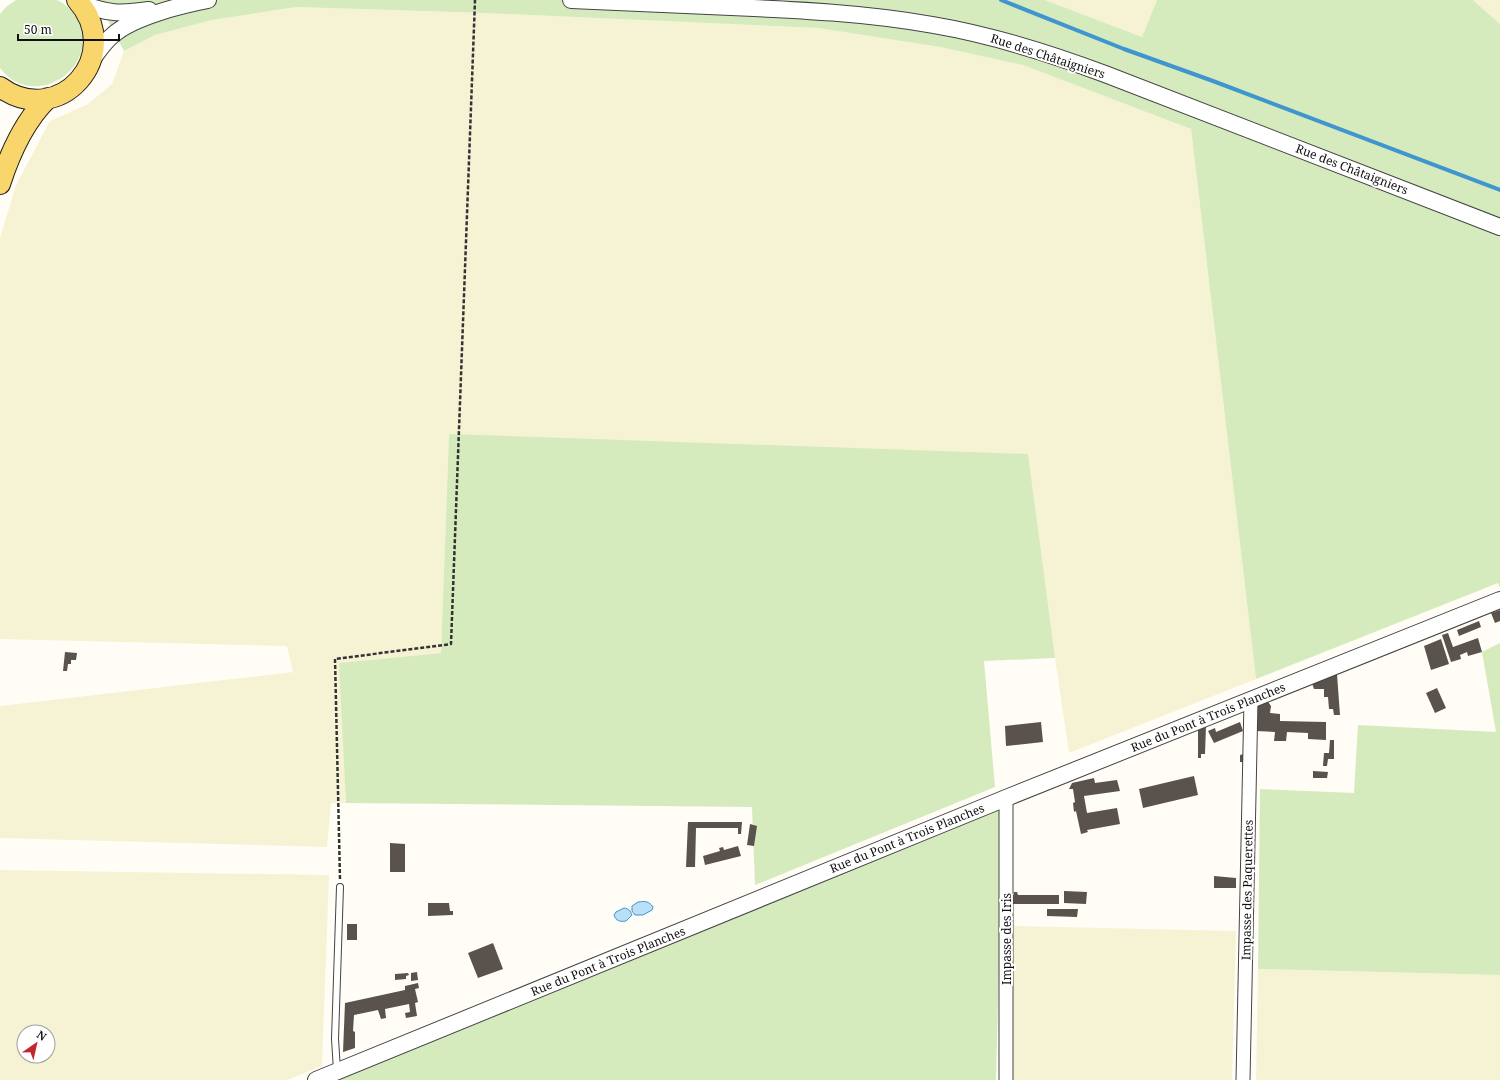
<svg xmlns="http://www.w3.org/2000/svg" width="1500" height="1080" font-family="'Noto Serif',serif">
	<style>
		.farmland { fill: #f6f3d4; fill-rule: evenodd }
		.green { fill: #d5ebbd }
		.water { fill: #b9e0f7; stroke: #3f96cf }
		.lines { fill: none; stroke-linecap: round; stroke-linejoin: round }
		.stream { stroke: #3f96cf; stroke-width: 4 }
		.building { fill: #5a524d }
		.service-casing { stroke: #444; stroke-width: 8 }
		.minor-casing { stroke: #444; stroke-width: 15 }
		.tertiary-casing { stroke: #444; stroke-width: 18 }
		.primary-casing { stroke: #222; stroke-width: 22 }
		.path { stroke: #333; stroke-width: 2.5; stroke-dasharray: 4 2; stroke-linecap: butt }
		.service { stroke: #fff; stroke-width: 6 }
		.minor { stroke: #fff; stroke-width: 13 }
		.tertiary { stroke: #fff; stroke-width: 16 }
		.primary { stroke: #f9d66b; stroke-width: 20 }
		.labels { text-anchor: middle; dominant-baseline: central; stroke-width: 4; stroke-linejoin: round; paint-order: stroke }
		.street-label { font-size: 12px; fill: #111; stroke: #fff }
	</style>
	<rect width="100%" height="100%" fill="#fffdf5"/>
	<path class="farmland" d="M1045 0H1157L1142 37Z
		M1473 0H1500V24Z
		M296 7 485 13 818 28 940 47 1023 65 1191 129 1256 679 1069 753 1046 597 449 434 441 653 340 663 346 803H331L327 847 0 838V706L293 672 287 646 0 639V238L16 185 50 121 88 104 112 84 124 51 155 35 212 20Z
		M0 870 329 875 322 1066 287 1080H0ZM24 1032H48V1056H24Z
		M1013 926 1236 931 1232 1080H1009Z
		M1258 969 1500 975V1080H1256Z"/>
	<path class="green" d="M16 0C27 0 46 0 56 0 62 1 69 8 73 13 110 60 36 116 0 68V14L6 7Z
		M97 0H1045L1142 37 1157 0H1473L1500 24V588L1498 583 1256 679 1191 129 1023 65 940 47 818 28 485 13 296 7 212 20 155 35 124 51Z
		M449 434 1028 454 1055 658 984 661 995 787 755 885 752 807 346 803 339 663 441 653Z
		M1500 643V975L1258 969 1260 789 1354 793 1358 725 1496 732 1482 652Z
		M1003 805 996 1080H338L952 830Z"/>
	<path class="water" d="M638 902C645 901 649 901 653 907L652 910 643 915H635L632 911V906Z
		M624 908C629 909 630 910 632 915L626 921C620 922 616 921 614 915L616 912Z"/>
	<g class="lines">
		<path class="stream" d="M1001 0 1124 49 1213 81 1500 190"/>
	</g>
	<path class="building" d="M1500 610V621L1495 623 1491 613Z
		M1479 621 1481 627 1459 636 1457 630Z
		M1448 633 1453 647 1478 638 1482 652 1468 656 1467 652 1460 655 1461 659 1451 662 1442 635Z
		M1441 639 1449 664 1431 670 1424 646Z
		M65 652 77 653 76 660H71V664H68L67 671H63Z
		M1337 674 1340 715H1334L1333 709H1329L1328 697H1324V689H1314L1312 683Z
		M1437 688 1446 708 1435 713 1426 693Z
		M1267 700 1271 706 1270 713 1280 714V721L1326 722V740L1308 739V733L1287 732 1286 741H1274L1275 732 1256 731V704Z
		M1041 722 1043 742 1006 746 1005 726Z
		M1240 722 1243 731 1214 743 1208 731 1215 728 1216 732Z
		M1206 725 1205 754H1201V758H1198V728Z
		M1330 740H1334V759H1328L1327 766H1323L1324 753H1329Z
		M1244 754V762H1240V755Z
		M1313 771 1328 772 1327 778H1313Z
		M1194 776 1198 795 1143 808 1139 789Z
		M1094 778 1095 783 1117 780 1120 791 1084 796 1087 813 1117 808 1120 824 1087 830 1088 832 1081 834 1076 811 1074 812 1073 803 1075 802 1073 789H1069L1072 783Z
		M688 822H742L741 834H738V828H696L695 867H686Z
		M750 824 757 826 754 846 747 845Z
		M390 843 405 844V872H390Z
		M738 846 741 856 705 865 703 856 720 851 719 848 723 847 724 850Z
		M1214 876 1236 878V888H1214Z
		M1064 891 1087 892 1086 904 1064 903Z
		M1014 892H1017L1018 895H1059V904H1011L1012 895H1014Z
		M428 903H449L450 911H453V915L428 916Z
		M1047 909H1078L1077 917 1047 916Z
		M347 924H357V940H347Z
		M493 943 503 969 478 978 468 953Z
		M417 972 418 980 411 981V973Z
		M408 973 409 975 406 976V979L395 980V974Z
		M418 983 419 988 415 989 418 1002 415 1003 417 1016 406 1018 405 1013 410 1012 409 1004 385 1009 386 1018 381 1019 378 1010 354 1015 353 1031 355 1032V1048L343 1052 345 1003 405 990V986Z"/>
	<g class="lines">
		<g class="service-casing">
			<path id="service" d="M337 1070 335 1039 340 887"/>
		</g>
		<g class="minor-casing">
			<path id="minor" d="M1006 1080V798
				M1243 1080 1251 700"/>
		</g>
		<g class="tertiary-casing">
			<path id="tertiary" d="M571 0C624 2 678 5 731 7 799 10 866 13 933 25 992 35 1049 53 1105 74L1500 227
				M80 3C108 14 120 14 149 10
				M91 61C98 52 104 42 113 35 133 17 182 5 208 0
				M316 1080 1006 798 1500 600"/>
		</g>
		<g class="primary-casing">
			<path id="primary" d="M0 87C59 130 126 55 77 0
				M0 184C10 153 24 121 48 98"/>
		</g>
		<path class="path" d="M340 879 335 659 451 644 475 0"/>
		<use href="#service" class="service"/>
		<use href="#minor" class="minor"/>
		<use href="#tertiary" class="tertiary"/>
		<use href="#primary" class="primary"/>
	</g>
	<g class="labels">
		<g class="street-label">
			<text transform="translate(1048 56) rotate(18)">Rue des Châtaigniers</text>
			<text transform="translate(1352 169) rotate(21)">Rue des Châtaigniers</text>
			<text transform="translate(1208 717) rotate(-22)">Rue du Pont à Trois Planches</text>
			<text transform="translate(907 838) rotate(-22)">Rue du Pont à Trois Planches</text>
			<text transform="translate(1247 890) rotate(-89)">Impasse des Paquerettes</text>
			<text transform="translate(1006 939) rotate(-90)">Impasse des Iris</text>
			<text transform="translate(608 961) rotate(-22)">Rue du Pont à Trois Planches</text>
		</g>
	</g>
	<g transform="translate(36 1044) rotate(34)"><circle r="19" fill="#ffffff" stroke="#a0a0a0"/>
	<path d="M0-3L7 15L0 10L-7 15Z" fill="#c4262e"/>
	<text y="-6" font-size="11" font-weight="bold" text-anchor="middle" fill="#111111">N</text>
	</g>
	<path d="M18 34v6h101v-6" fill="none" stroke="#111111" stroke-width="2"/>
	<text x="24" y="34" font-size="12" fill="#111111" stroke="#ffffff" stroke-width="3" paint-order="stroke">50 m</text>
</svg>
